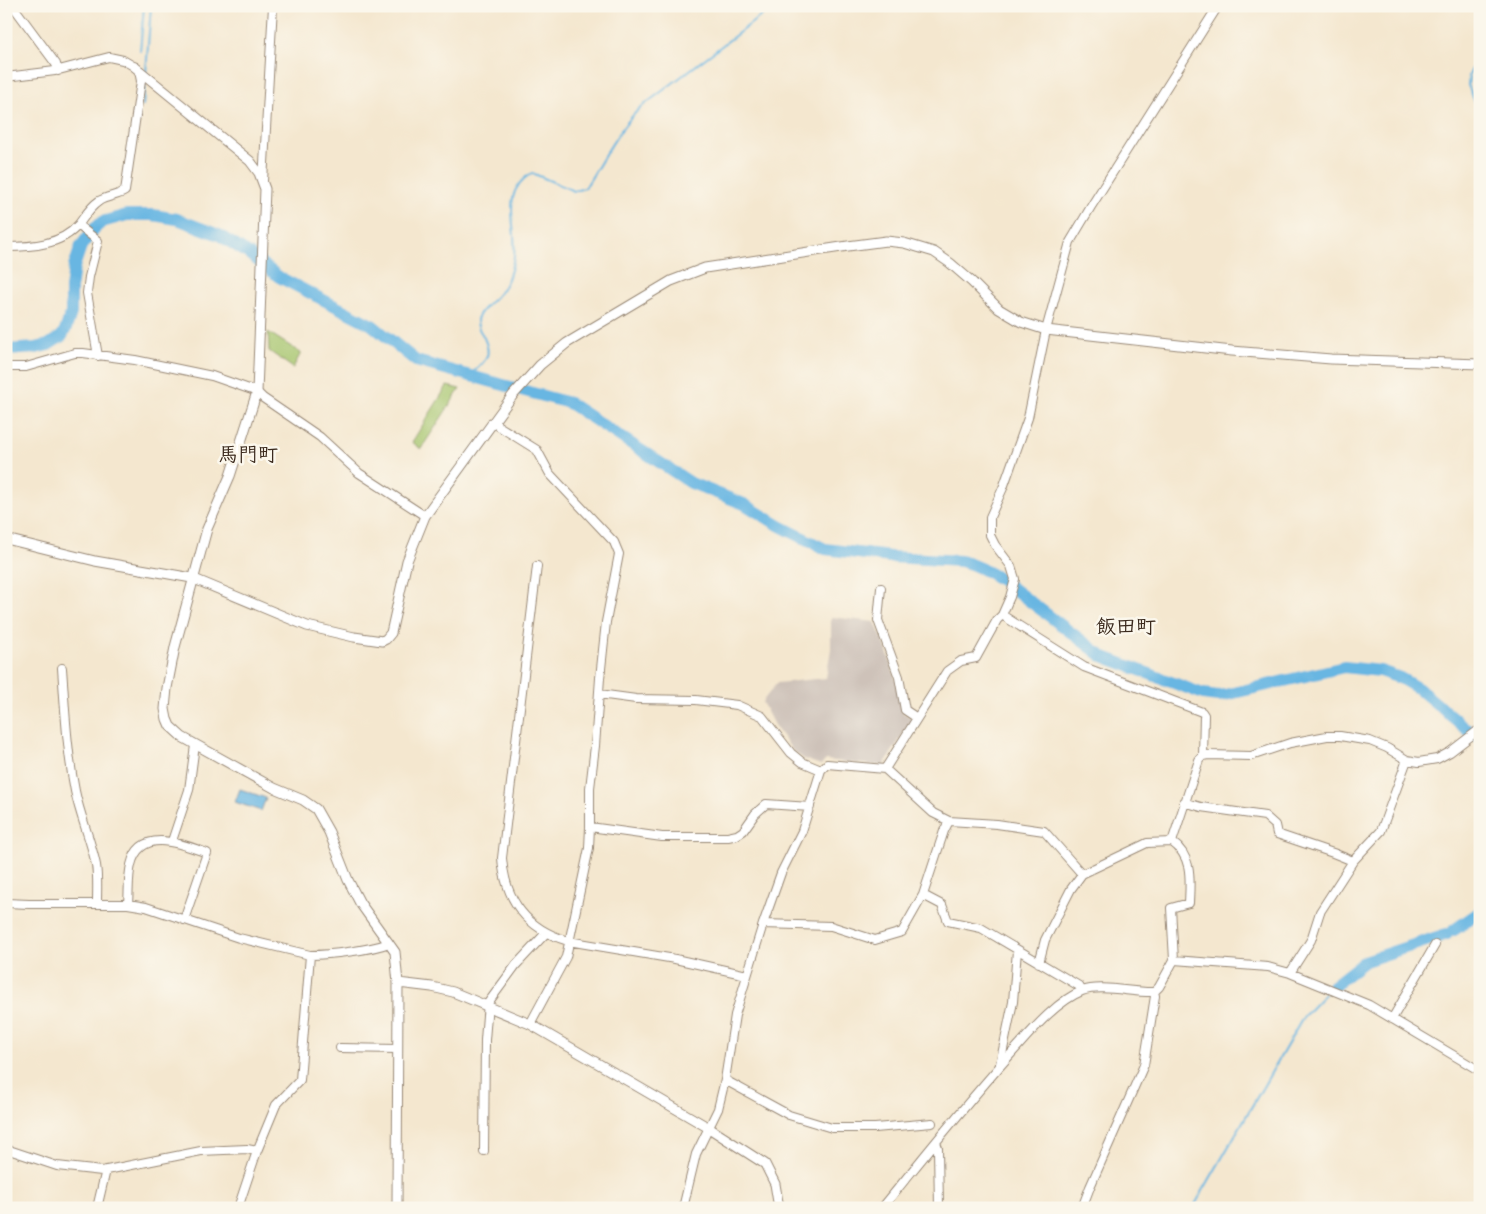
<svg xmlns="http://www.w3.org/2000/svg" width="1486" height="1214" font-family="Caveat,'Klee One',sans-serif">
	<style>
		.industrial { fill: #cec2b9 }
		.green { fill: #a5c46c; stroke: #707745 }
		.water { fill: #68b6e2; stroke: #527080 }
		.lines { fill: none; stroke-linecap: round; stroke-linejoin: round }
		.stream { stroke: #68b6e2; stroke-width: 2 }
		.river { stroke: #68b6e2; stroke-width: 12 }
		.minor-casing { stroke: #988876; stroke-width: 10 }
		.tertiary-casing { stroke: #988876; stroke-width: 11 }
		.minor { stroke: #fff; stroke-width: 8 }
		.tertiary { stroke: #fff; stroke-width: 9 }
		.labels { text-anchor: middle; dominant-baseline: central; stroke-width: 5; stroke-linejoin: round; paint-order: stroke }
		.quarter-label { font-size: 20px; font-weight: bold; fill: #3b2a1e; stroke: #fbf7ec }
	</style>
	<rect width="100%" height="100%" fill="#fbf7ec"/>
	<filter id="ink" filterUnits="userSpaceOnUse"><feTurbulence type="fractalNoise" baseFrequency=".02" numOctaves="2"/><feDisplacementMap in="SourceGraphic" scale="10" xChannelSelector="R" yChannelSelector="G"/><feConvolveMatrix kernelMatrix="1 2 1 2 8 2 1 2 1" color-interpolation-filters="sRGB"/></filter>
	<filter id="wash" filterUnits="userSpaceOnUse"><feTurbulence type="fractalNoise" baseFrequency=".0096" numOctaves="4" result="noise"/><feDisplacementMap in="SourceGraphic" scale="20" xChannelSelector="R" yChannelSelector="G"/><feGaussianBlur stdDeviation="1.12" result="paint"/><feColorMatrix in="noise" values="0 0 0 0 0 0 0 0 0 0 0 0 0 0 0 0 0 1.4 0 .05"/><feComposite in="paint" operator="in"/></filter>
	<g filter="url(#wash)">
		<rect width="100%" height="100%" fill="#f4e7cf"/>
		<path class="industrial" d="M831 617 875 622 885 645 895 677 903 713 913 719 883 766 826 760 821 765 804 759 793 751 774 725 762 702 777 683 826 678 831 649Z"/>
		<path class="green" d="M268 332 301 353 293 368 269 351Z
			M447 386 460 389 421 449 412 442Z"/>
		<path class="water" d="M240 789 266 798 261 811 235 802Z"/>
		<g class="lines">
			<path class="stream" d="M140 51 144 6
				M1480 51 1469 76 1468 85 1480 114
				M146 72 151 6
				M143 105 145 80
				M470 375C486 361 494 356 482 334 479 330 477 325 477 320 478 311 496 298 502 290 507 283 511 271 513 262 521 231 496 194 532 173L574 191 585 188C603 160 616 132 640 108L774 6
				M1193 1208 1304 1016 1325 994"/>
			<path class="river" d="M6 350 36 348 48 345 62 336 66 328 71 313V288L74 267 81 246 94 229 102 222 127 215H153L177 219 219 235 249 254 279 277 372 325 416 361 569 403 691 483 744 504 780 526 825 549 890 557 961 561C977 565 989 572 1003 581L1102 656 1203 694 1218 696 1225 695 1344 667 1380 671 1400 678 1419 689 1469 731 1480 737
				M1454 930 1480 912
				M1333 986 1365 961 1447 934"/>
		</g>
	</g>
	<g filter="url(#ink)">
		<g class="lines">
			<g class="minor-casing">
				<path id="minor" d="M13 6 56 64 58 71
					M6 77 55 71 109 57 123 60 135 67
					M263 181 273 6
					M78 225 98 241 89 277 87 293 98 356
					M6 247C31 247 62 245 79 224 85 216 90 207 99 201 107 196 117 196 125 191L141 81 139 71
					M6 367H26L75 353H83L135 360 212 376 252 390 257 392 263 398 320 437 359 473 425 516
					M492 422 537 450 550 474 614 542 619 554 606 622 600 678 595 746 590 788V827L589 848 566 957 530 1024
					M537 566 502 858C505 900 527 929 568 941L675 959 747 975
					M881 588 878 620 899 677 905 710 917 718
					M1002 615 1084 667 1202 712 1204 715 1203 756
					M62 668C65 709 67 751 75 791 80 816 91 840 96 865 98 878 97 890 97 903
					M599 694 636 699 696 700 737 705 762 716 791 753 802 762 821 770
					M885 769 947 671 961 661 976 658 997 620 1002 615 1010 597 1015 579 1011 566 995 545 990 535V517L1003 488 1028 418 1046 330 1070 242 1092 205 1218 6
					M1184 802 1201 807 1265 816 1275 825 1277 834 1333 853 1353 861
					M590 827 662 837H728L737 835 743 831 755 814 766 804 810 807
					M172 841 189 790 195 745
					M1172 842C1193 857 1190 879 1189 903L1171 908 1174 960
					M923 895 942 905 948 921 981 928 1079 986 1082 991
					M6 903 29 904H128L146 907 239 938 310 955C329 955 371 950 389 943
					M128 904C129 891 128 877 131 865 140 826 182 844 207 853L184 920
					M763 924 831 926 875 940 902 932 923 895 944 831 949 821
					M1039 963 1045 940 1071 889 1082 874 1147 843 1172 842 1199 760 1203 756 1208 755 1251 756 1290 743 1327 736H1340L1370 741 1387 748 1407 760 1419 762 1437 759 1450 752 1480 729
					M1290 973 1311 940 1320 912 1353 861 1381 831 1407 760
					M1392 1019 1435 945
					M340 1048 398 1049
					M1000 1064 1013 1002 1017 950
					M725 1080 735 1015 763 924 781 873 802 831 821 770 827 764 885 769 933 813 949 821 997 824 1044 831 1082 874
					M936 1142 938 1148 939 1208
					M6 1149 57 1166 102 1171 201 1151 247 1149 257 1151
					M484 1151 485 1040 488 1003 516 965 546 933
					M97 1208 106 1170
					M238 1208 257 1151 276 1105 300 1080 310 955
					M683 1208 696 1154 718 1109 725 1080 789 1115 832 1128H875L932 1123
					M882 1208C927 1153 971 1097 1019 1045 1035 1027 1059 1000 1082 991 1102 984 1132 993 1154 992L1159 987 1174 960 1268 967 1290 973 1369 1005 1480 1071
					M1082 1208 1090 1187 1144 1065 1155 996 1154 992"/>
			</g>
			<g class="tertiary-casing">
				<path id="tertiary" d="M135 67 250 161 259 173 265 189 257 392 230 476 207 529 175 647 167 688 165 709 167 719 170 726 182 737 274 788 303 800 316 809 329 832 348 880 360 903 395 952 398 983 397 1208
					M6 539 95 561 192 578 307 626 354 637 382 641 386 639 391 633 407 561 425 516 513 395 540 365 567 343 671 281 705 268 848 246 886 241 904 243 934 252 950 263 972 282 999 309 1021 322 1046 330 1232 351 1331 359 1480 364
					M398 983 432 987 453 992 530 1024 709 1128 765 1164 775 1184 779 1208"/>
			</g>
			<use href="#minor" class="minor"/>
			<use href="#tertiary" class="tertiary"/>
		</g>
	</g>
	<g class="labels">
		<g class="quarter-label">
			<text x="248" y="454">馬門町</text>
			<text x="1126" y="626">飯田町</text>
		</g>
	</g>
	<rect width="1486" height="1214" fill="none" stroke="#fbf7ec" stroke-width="25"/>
</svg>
